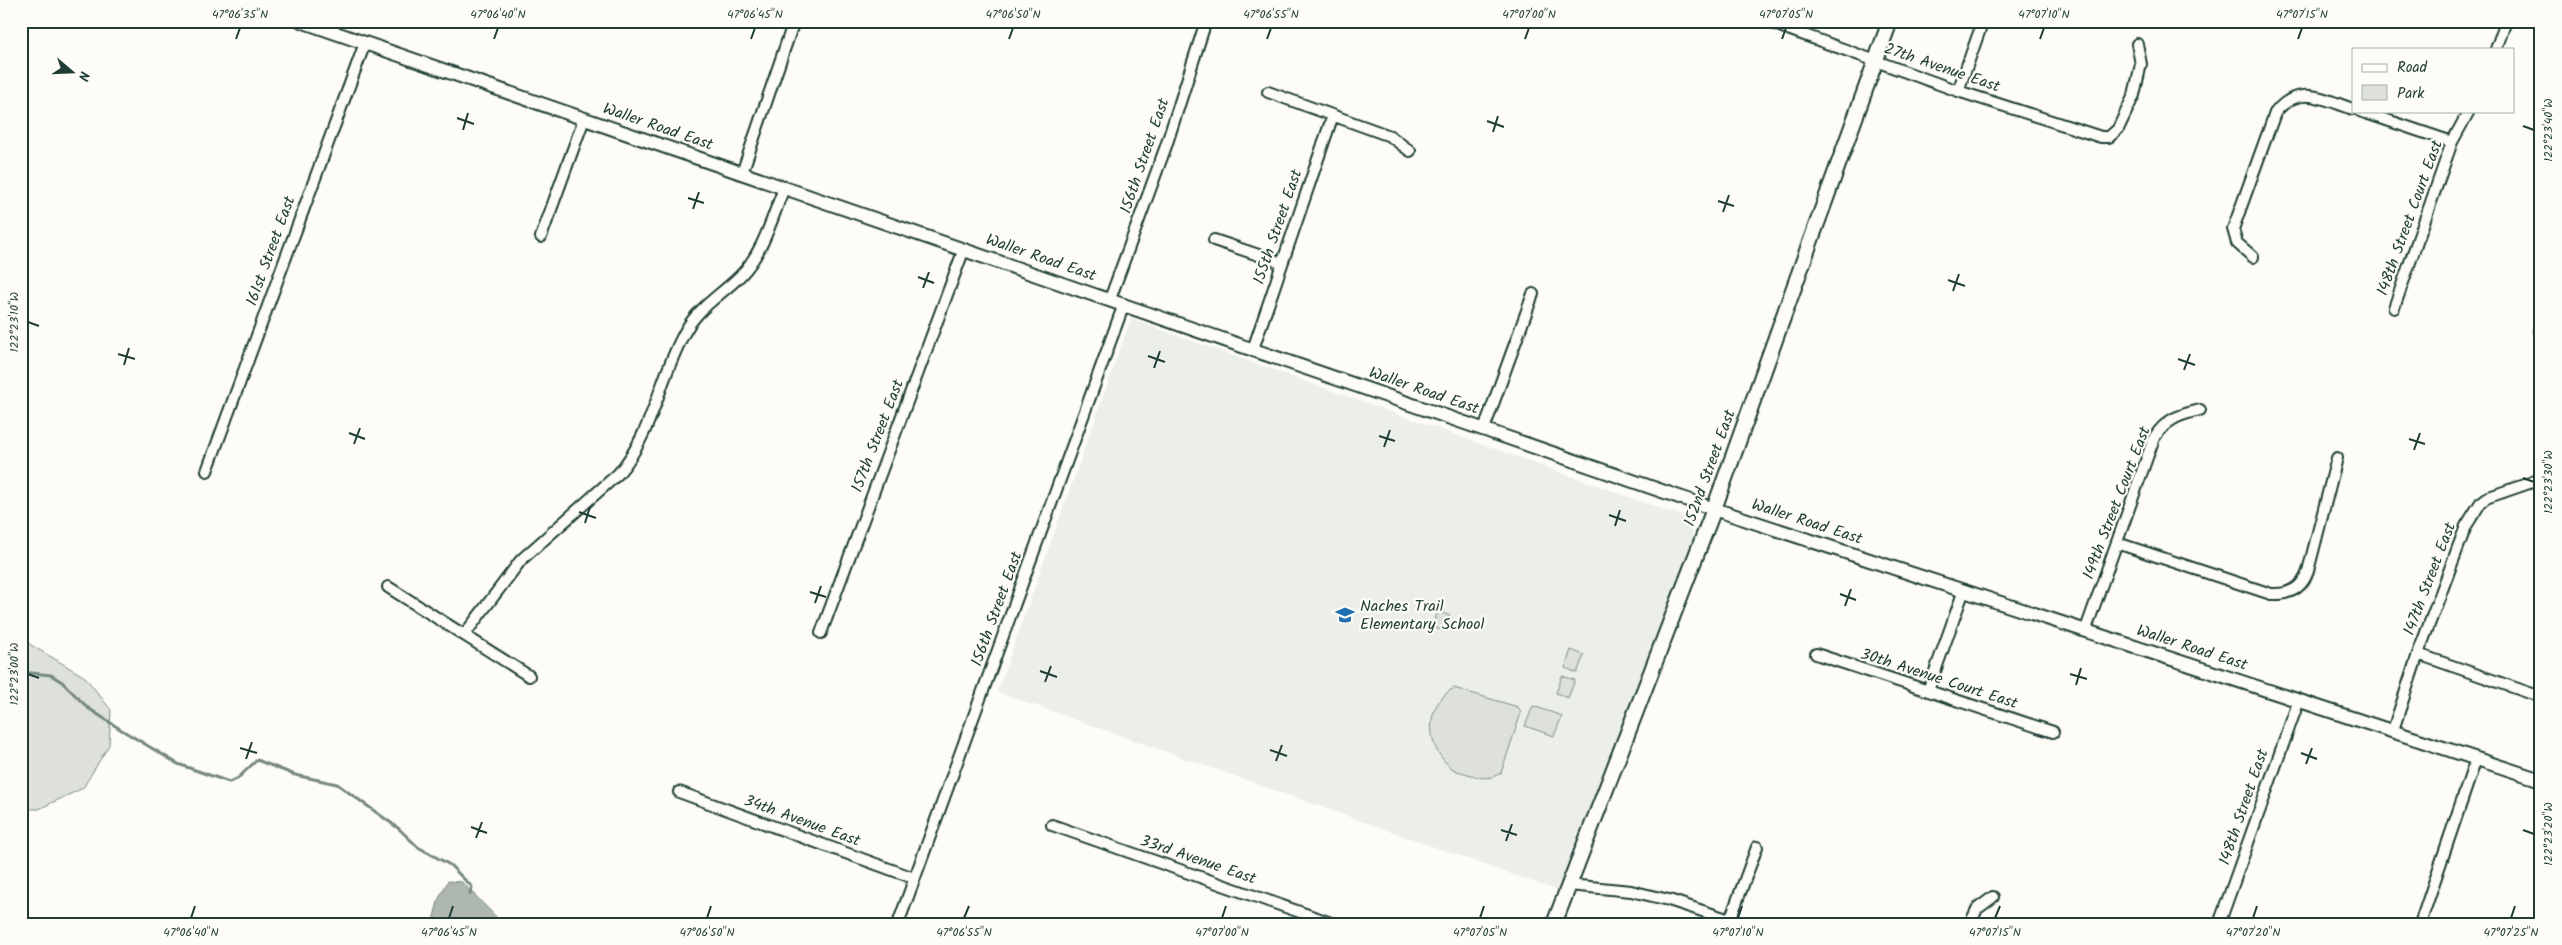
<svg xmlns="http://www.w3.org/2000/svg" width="2562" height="945" font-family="Kalam,sans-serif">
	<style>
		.built { fill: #eceee9 }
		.green { fill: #dde0db; stroke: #7e8e88 }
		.water { fill: #aeb8b1; stroke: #75877f }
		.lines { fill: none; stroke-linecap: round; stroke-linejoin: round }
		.stream { stroke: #75877f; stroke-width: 3 }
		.minor-casing { stroke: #1f3d34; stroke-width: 14 }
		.tertiary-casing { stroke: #1f3d34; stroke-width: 16 }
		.secondary-casing { stroke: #1f3d34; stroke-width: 18 }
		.minor { stroke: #fdfcf7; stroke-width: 10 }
		.tertiary { stroke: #fdfcf7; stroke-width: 12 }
		.secondary { stroke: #fdfcf7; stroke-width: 14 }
		.ticks { fill: none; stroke: #1f3d34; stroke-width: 2 }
		.labels { text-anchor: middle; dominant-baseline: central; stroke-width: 4.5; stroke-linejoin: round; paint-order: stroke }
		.street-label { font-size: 16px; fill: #1f3d34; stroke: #fdfcf7 }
		.poi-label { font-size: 16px; fill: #1f3d34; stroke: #fdfcf7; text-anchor: start }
		.neatline { fill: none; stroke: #1f3d34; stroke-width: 2 }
		.ticks-label { font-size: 12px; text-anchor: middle; fill: #1f3d34 }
	</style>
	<rect width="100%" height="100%" fill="#fdfcf7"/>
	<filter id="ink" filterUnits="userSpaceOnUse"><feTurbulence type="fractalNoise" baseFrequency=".02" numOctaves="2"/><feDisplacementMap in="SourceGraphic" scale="10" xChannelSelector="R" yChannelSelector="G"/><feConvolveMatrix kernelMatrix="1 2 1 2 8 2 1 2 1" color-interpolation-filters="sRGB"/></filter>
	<g filter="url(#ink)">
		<path class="built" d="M1131 319 1682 516 1695 537 1559 891 997 692Z"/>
		<path class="green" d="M1438 611 1450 616 1445 631 1432 627Z
			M21 639 85 677 111 710 109 745 83 788 39 809H21Z
			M1571 650 1584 655 1577 673 1565 668Z
			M1562 676 1575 680 1568 698 1556 693Z
			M1454 688 1518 707 1521 713 1501 773C1491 779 1482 779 1471 775 1465 773 1458 772 1453 769 1425 749 1423 705 1454 688Z
			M1533 706 1562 716 1554 736 1525 726Z"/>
		<path class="water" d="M448 881 462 882 503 924H432L439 898Z"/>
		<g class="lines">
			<path class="stream" d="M21 672 51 675 62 682 88 708 120 729 178 764 229 782 237 779 257 760 295 775 337 784 398 828 418 847 450 865 472 887 470 894"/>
			<g class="minor-casing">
				<path id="minor" d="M1766 21 1958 91 2101 137H2109L2118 129 2134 95 2141 64 2137 44
					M2496 49 2506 21
					M1958 91 1983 21
					M1268 92 1390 136 1410 151
					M2360 111 2452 142
					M742 173 794 21
					M541 237 584 119
					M1214 240 1282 263
					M2253 257 2237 243 2233 229 2275 113C2298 83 2323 99 2353 109
					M1110 299 1166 146 1206 21
					M2394 308 2452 142 2469 111
					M2539 331 2541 330
					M1253 349 1333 115
					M1484 429 1533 294
					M207 471 365 43
					M2117 543 2271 594C2289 595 2302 589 2308 571L2337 458
					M388 587 529 676
					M2086 629 2154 438C2166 419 2179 415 2200 410
					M821 633 964 249
					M465 634 521 560 618 474C654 432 659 377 686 330 699 307 722 294 740 276 763 253 772 218 784 188
					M1816 654 2053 732
					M2418 654 2541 697
					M1928 691 1964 590
					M2393 730 2418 654 2466 526 2481 502 2486 498 2541 479
					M679 792 914 878
					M1052 825 1334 924
					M1569 885 1631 891 1669 900 1742 924
					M1730 920 1757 847
					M898 924 1124 304
					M1970 924 1977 909 1993 897
					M2219 924 2299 700
					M2420 924 2476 759"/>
			</g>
			<g class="tertiary-casing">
				<path id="tertiary" d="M301 21 1714 509 2541 780"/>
			</g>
			<g class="secondary-casing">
				<path id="secondary" d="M1554 924 1714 509 1890 21"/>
			</g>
			<use href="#minor" class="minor"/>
			<use href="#tertiary" class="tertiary"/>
			<use href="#secondary" class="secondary"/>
		</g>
	</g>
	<path class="ticks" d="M236 39 240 28M494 39 498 28M751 39 755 28M1009 39 1013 28M1267 39 1271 28M1525 39 1529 28M1782 39 1786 28M2040 39 2044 28M2298 39 2302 28M457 118 474 124M1487 121 1504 127M2523 126 2534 130M463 130 468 113M1493 132 1498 116M688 198 704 203M1718 201 1734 206M693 209 699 192M1723 212 1729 195M918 277 934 283M1948 280 1965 286M923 288 929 272M1953 291 1959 274M28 322 39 326M118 354 135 359M1148 356 1165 362M2178 359 2195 365M124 365 129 348M1154 368 1160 351M2184 370 2190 354M349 433 365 439M1379 436 1395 441M2409 439 2425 444M354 444 360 428M1384 447 1390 430M2414 450 2420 433M2523 478 2534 482M579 512 596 518M1609 515 1626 521M585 523 590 507M1615 526 1620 510M810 592 826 597M1840 594 1856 600M815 603 821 586M1845 606 1851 589M1040 671 1057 677M28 674 39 678M2070 674 2087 679M1045 682 1051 666M2076 685 2081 668M240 748 257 753M1270 750 1287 756M2301 753 2317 759M246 759 252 742M1276 761 1282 745M2306 764 2312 748M471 827 487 833M1501 830 1517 835M2523 830 2534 834M476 838 482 822M1506 841 1512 824M191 918 195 906M449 918 453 906M707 918 711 906M964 918 969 906M1222 918 1226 906M1480 918 1484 906M1738 918 1742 906M1995 918 2000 906M2253 918 2257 906M2511 918 2515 906"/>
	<defs>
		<g id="school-bare" transform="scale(1.5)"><path d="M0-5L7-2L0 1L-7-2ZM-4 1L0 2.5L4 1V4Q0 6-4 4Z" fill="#1f6fb2" stroke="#fdfcf7" stroke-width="2.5" paint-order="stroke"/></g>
	</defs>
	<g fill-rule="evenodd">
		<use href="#school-bare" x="1345" y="615"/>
	</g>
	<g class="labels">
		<g class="street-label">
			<text transform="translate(1942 68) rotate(19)">27th Avenue East</text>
			<text transform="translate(658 127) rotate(19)">Waller Road East</text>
			<text transform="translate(1145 156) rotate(-71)">156th Street East</text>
			<text transform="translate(2410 218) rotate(-70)">148th Street Court East</text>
			<text transform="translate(1278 227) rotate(-71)">155th Street East</text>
			<text transform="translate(271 251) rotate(-70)">161st Street East</text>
			<text transform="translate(1041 258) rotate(19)">Waller Road East</text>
			<text transform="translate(1424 391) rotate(19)">Waller Road East</text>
			<text transform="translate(878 436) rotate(-69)">157th Street East</text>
			<text transform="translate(1710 468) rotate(-70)">152nd Street East</text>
			<text transform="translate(2117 503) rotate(-69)">149th Street Court East</text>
			<text transform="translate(1807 522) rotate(18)">Waller Road East</text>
			<text transform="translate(2430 579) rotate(-69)">147th Street East</text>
			<text transform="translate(997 609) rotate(-70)">156th Street East</text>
			<text transform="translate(2192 648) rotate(18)">Waller Road East</text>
			<text transform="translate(1939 679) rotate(18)">30th Avenue Court East</text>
			<text transform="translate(2244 807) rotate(-71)">148th Street East</text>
			<text transform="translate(802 821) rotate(20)">34th Avenue East</text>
			<text transform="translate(1198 860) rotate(19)">33rd Avenue East</text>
		</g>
		<g class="poi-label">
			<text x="1360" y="606">Naches Trail<tspan x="1360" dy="18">Elementary School</tspan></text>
		</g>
	</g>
	<rect width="2562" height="945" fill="none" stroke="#fdfcf7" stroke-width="55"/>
	<rect x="2352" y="48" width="162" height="65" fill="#fdfcf7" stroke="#a4b0a9"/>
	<rect x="2362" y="64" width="25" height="8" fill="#fdfcf7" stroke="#a4b0a9"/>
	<text x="2397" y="72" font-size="15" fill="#1f3d34">Road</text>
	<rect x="2362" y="85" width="25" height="15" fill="#dde0db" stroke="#a4b0a9"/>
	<text x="2397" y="98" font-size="15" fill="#1f3d34">Park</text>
	<g transform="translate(72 72) rotate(109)" stroke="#fdfcf7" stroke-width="4" paint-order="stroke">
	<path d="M0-4L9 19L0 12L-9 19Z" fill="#1f3d34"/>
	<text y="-8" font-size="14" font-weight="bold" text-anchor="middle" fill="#1f3d34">N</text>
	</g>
	<rect x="28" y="28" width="2506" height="890" class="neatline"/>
	<g class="ticks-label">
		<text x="240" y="18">47°06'35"N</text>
		<text x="498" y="18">47°06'40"N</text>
		<text x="755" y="18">47°06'45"N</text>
		<text x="1013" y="18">47°06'50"N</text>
		<text x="1271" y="18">47°06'55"N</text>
		<text x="1529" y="18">47°07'00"N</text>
		<text x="1786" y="18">47°07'05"N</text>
		<text x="2044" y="18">47°07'10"N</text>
		<text x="2302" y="18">47°07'15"N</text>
		<text transform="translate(2548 130) rotate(-90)" y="4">122°23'40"W</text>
		<text transform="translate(14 322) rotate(-90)" y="4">122°23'10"W</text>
		<text transform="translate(2548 482) rotate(-90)" y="4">122°23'30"W</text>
		<text transform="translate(14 674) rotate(-90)" y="4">122°23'00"W</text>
		<text transform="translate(2548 834) rotate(-90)" y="4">122°23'20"W</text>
		<text x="191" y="936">47°06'40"N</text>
		<text x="449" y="936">47°06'45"N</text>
		<text x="707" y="936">47°06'50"N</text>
		<text x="964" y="936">47°06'55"N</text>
		<text x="1222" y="936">47°07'00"N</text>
		<text x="1480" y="936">47°07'05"N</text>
		<text x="1738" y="936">47°07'10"N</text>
		<text x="1995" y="936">47°07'15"N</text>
		<text x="2253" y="936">47°07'20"N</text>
		<text x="2511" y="936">47°07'25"N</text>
	</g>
</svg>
